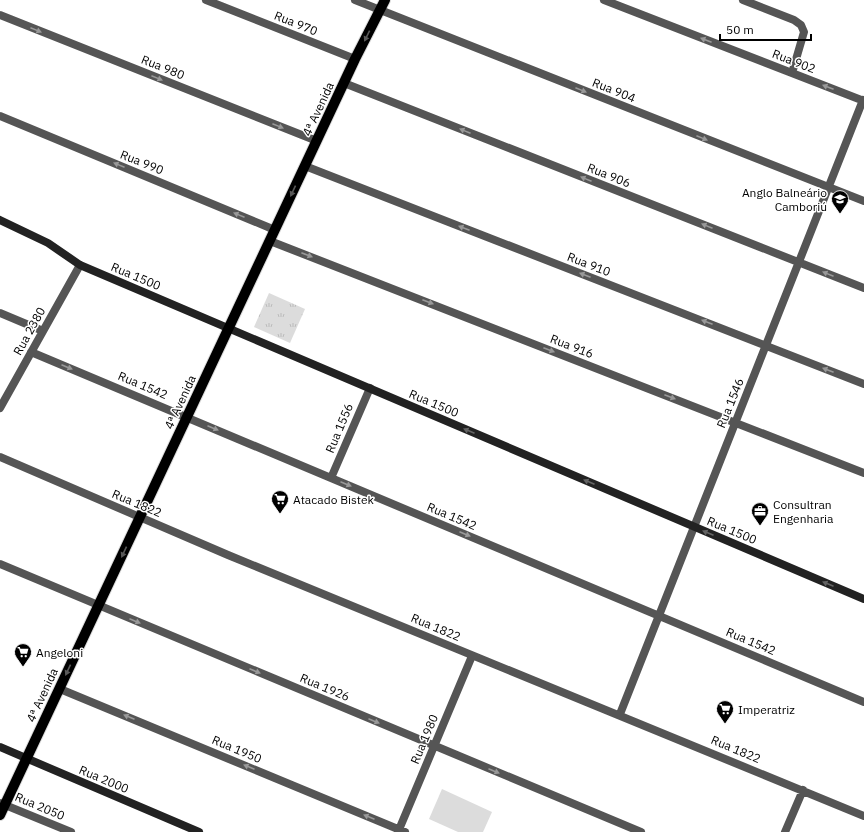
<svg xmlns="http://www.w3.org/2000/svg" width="864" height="832" font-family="'IBM Plex Sans',sans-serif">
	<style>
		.grass { fill: url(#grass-tufts) }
		.garden { fill: #dcdcdc }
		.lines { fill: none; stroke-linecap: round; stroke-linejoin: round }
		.primary-casing { stroke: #dbdbdb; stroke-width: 12 }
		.street { stroke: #555; stroke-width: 8 }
		.secondary { stroke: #222; stroke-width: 8 }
		.primary { stroke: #000; stroke-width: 10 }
		.oneway { fill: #999 }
		.oneway2 { fill: #595959 }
		.oneway3 { fill: #646464 }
		.labels { text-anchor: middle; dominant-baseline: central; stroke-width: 3; stroke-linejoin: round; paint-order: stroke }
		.street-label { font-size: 12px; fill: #000; stroke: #fff }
		.poi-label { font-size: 12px; fill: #000; stroke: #fff; text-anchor: start }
	</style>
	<defs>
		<pattern id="grass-tufts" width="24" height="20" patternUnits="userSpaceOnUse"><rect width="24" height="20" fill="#dcdcdc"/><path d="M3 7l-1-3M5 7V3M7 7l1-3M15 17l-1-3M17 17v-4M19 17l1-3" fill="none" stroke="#bbb"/></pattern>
	</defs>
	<rect width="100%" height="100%" fill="#fff"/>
	<path class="grass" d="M269 293 305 309 290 343 254 327Z"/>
	<path class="garden" d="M442 789 492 812 483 832H458L429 819Z"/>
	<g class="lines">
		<g class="primary-casing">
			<path id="primary" d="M0 815 355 59 385 0"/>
		</g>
		<path class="street" d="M206 0 355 59
			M355 0 864 201
			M604 0 864 101
			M743 0 794 20 801 25 804 32 792 73
			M0 15 317 141
			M344 83 864 288
			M0 116 275 230
			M305 166 864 384
			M270 241 864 473
			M0 313 43 331
			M31 352 864 702
			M0 408 80 265
			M0 457 228 555 864 816
			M331 478 370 388
			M0 564 641 832
			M60 689 405 832
			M620 714 863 100
			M0 803 71 832
			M398 832 472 656
			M785 832 803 790"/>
		<path class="secondary" d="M0 220 48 243 80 265 864 599
			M0 747 199 832"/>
		<use href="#primary" class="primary"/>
	</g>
	<defs><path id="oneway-solid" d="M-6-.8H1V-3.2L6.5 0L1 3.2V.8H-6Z"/></defs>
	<g class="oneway">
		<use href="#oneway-solid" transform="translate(36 30) rotate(22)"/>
		<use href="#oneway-solid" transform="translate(706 40) rotate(-159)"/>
		<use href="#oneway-solid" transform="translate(157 78) rotate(22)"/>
		<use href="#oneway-solid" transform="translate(828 87) rotate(-159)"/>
		<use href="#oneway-solid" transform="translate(581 90) rotate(22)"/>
		<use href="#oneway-solid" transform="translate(278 126) rotate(22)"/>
		<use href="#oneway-solid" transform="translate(465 131) rotate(-158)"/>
		<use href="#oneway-solid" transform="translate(702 138) rotate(22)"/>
		<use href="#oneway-solid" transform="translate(119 165) rotate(-158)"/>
		<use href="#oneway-solid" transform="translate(586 179) rotate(-158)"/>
		<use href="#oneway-solid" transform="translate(239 215) rotate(-158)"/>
		<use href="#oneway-solid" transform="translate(707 226) rotate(-158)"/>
		<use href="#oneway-solid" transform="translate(464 228) rotate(-159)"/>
		<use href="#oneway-solid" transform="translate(307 255) rotate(21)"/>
		<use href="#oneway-solid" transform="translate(828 274) rotate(-158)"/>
		<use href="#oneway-solid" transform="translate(585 275) rotate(-159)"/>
		<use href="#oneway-solid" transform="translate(428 302) rotate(21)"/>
		<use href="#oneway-solid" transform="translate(707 322) rotate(-159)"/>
		<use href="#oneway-solid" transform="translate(549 350) rotate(21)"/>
		<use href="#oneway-solid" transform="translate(67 367) rotate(23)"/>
		<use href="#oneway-solid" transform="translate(828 370) rotate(-159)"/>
		<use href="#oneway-solid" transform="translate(670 397) rotate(21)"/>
		<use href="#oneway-solid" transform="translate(213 428) rotate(23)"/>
		<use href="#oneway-solid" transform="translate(346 484) rotate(23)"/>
		<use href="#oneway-solid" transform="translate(465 534) rotate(23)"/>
		<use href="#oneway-solid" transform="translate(135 621) rotate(23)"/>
		<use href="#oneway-solid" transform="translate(255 671) rotate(23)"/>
		<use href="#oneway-solid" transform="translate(129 717) rotate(-157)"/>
		<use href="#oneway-solid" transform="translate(374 721) rotate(23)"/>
		<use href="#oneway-solid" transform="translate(249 767) rotate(-157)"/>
		<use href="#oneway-solid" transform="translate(494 771) rotate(23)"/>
		<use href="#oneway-solid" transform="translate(369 817) rotate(-157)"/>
	</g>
	<g class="oneway2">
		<use href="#oneway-solid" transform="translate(367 36) rotate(116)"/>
		<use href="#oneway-solid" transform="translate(293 191) rotate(115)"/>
		<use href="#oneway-solid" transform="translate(124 552) rotate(115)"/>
		<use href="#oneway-solid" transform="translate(68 670) rotate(115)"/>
	</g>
	<g class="oneway3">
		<use href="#oneway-solid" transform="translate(469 431) rotate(-157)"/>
		<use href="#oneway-solid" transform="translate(589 482) rotate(-157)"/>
		<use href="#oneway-solid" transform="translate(708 533) rotate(-157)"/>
		<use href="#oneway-solid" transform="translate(828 584) rotate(-157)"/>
	</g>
	<defs>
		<g id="school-pin" transform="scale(0.9)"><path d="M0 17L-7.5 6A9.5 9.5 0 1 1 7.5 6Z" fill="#000" stroke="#fff"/><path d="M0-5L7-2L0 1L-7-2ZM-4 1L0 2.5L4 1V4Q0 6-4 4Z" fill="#fff"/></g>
		<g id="supermarket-pin" transform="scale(0.9)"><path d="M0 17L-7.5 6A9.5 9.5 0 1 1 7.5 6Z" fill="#000" stroke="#fff"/><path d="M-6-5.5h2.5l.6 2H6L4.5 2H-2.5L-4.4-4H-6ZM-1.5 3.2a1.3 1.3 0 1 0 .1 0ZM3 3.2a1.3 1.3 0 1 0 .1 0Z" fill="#fff"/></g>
		<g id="office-pin" transform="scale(0.9)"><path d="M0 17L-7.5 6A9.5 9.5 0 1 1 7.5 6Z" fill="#000" stroke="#fff"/><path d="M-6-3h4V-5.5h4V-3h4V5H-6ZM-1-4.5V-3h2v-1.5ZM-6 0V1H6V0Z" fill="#fff"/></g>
	</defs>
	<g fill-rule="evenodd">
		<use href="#school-pin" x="840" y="199"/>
		<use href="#supermarket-pin" x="280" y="499"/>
		<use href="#office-pin" x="760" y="511"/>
		<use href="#supermarket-pin" x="23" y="652"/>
		<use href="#supermarket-pin" x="725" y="709"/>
	</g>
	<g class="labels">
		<g class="street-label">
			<text transform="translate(296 23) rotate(22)">Rua 970</text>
			<text transform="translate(794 61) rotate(21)">Rua 902</text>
			<text transform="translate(163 67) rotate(22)">Rua 980</text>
			<text transform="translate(614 90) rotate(22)">Rua 904</text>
			<text transform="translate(318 109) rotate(-65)">4ª Avenida</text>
			<text transform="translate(142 162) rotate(22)">Rua 990</text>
			<text transform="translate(609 175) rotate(22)">Rua 906</text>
			<text transform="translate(589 264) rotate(21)">Rua 910</text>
			<text transform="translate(136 276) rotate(23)">Rua 1500</text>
			<text transform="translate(29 331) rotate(-61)">Rua 2380</text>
			<text transform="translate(572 346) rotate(21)">Rua 916</text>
			<text transform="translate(143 385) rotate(23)">Rua 1542</text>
			<text transform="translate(180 402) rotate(-65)">4ª Avenida</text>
			<text transform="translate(434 403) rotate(23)">Rua 1500</text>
			<text transform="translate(730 403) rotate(-68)">Rua 1546</text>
			<text transform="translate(339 428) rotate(-67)">Rua 1556</text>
			<text transform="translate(137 503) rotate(23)">Rua 1822</text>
			<text transform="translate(452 516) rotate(23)">Rua 1542</text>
			<text transform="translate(732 530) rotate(23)">Rua 1500</text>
			<text transform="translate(436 627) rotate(23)">Rua 1822</text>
			<text transform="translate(751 641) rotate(23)">Rua 1542</text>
			<text transform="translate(325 687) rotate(23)">Rua 1926</text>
			<text transform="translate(42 695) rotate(-65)">4ª Avenida</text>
			<text transform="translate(424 739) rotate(-67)">Rua 1980</text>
			<text transform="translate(237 749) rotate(23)">Rua 1950</text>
			<text transform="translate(736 749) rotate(23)">Rua 1822</text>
			<text transform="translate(104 779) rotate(23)">Rua 2000</text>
			<text transform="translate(40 806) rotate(23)">Rua 2050</text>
		</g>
		<g class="poi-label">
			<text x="827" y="192" text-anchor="end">Anglo Balneário<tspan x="827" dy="14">Camboriú</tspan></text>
			<text x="293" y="499">Atacado Bistek</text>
			<text x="773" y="504">Consultran<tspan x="773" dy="14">Engenharia</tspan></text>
			<text x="36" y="652">Angeloni</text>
			<text x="738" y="709">Imperatriz</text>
		</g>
	</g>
	<path d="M720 34v6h91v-6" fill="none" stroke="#000000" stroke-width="2"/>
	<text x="726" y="34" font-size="12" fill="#000000" stroke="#ffffff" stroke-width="3" paint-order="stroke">50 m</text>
</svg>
